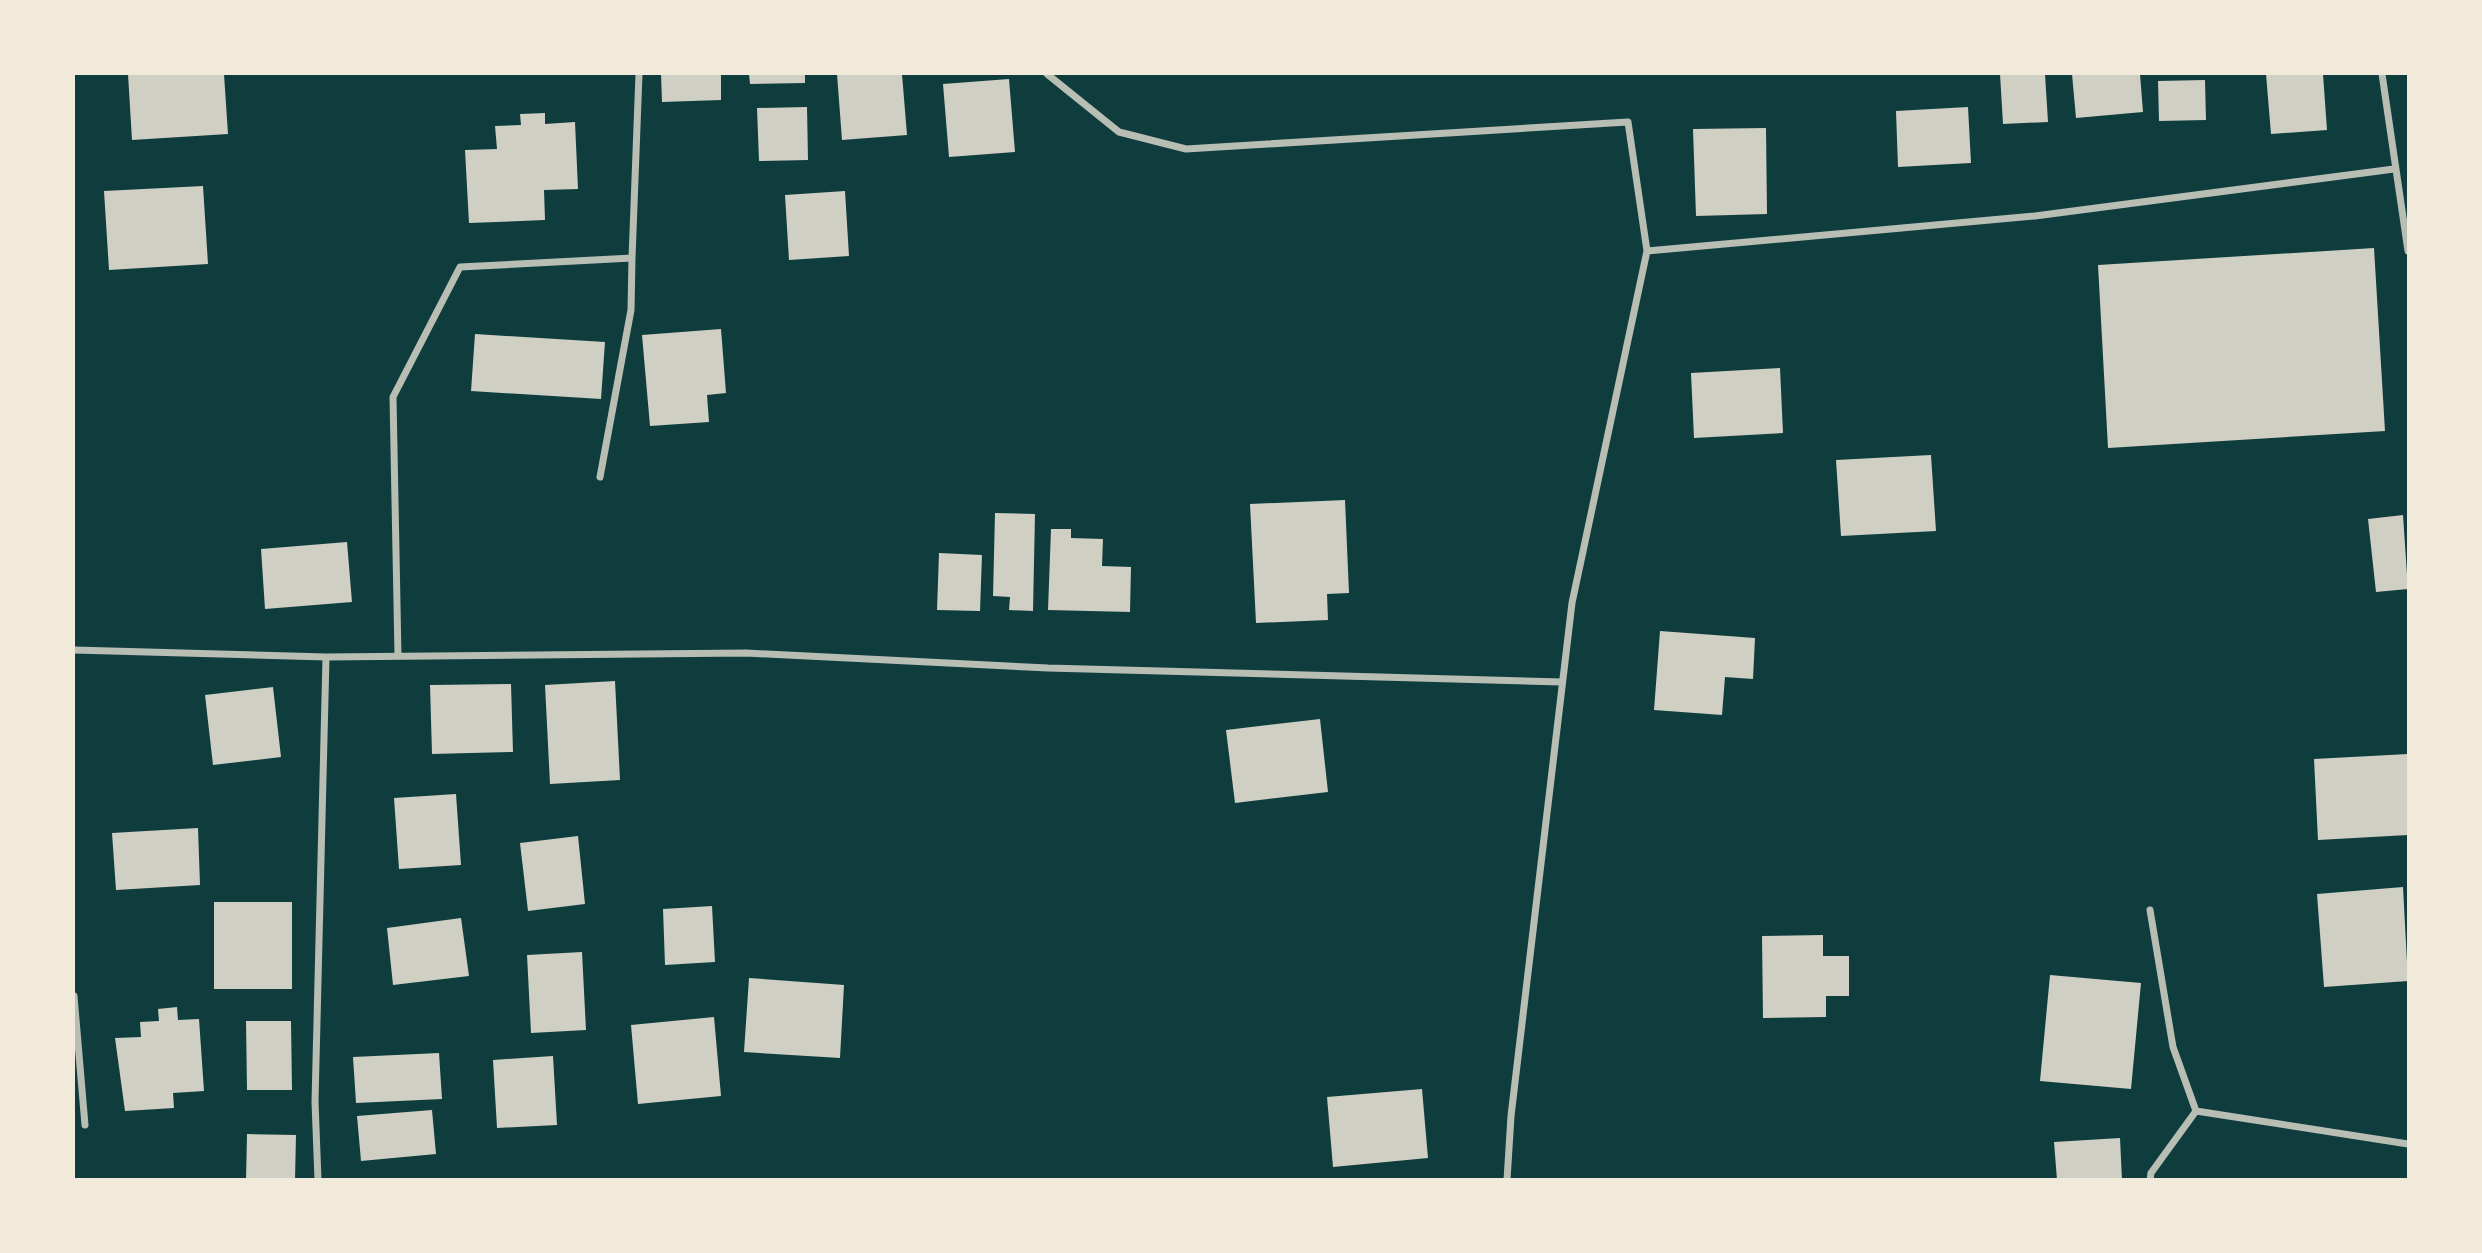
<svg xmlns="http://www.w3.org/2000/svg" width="2482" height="1253" font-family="'Noto Serif',serif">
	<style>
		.building { fill: #cfcfc3 }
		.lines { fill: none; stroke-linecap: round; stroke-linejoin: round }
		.minor { stroke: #b8beb3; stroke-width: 7 }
	</style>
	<rect width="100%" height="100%" fill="#0f3d3e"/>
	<path class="building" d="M128 74H224L228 134 132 140Z
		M661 74H721V100L662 102Z
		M749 74H805V83L750 84Z
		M837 74H902L907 135 842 140Z
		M2000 74H2045L2048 122 2003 124Z
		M2072 74H2140L2143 112 2076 118Z
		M2266 74H2323L2327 130 2271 134Z
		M1009 79 1015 152 949 157 943 84Z
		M2205 80 2206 120 2159 121 2158 81Z
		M807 107 808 160 759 161 757 108Z
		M1968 107 1971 163 1898 167 1896 111Z
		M545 113V124L575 122 578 189 544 190 545 220 469 223 465 150 497 149 495 126 521 125 520 114Z
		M1766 128 1767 214 1696 216 1693 129Z
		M203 186 208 264 109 270 104 191Z
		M845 191 849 256 789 260 785 195Z
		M2374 248 2385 431 2108 448 2098 265Z
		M721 329 726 393 707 395 709 422 650 426 642 335Z
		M475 334 605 342 601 399 471 391Z
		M1780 368 1783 433 1694 438 1691 373Z
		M1931 455 1936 531 1841 536 1836 460Z
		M1345 500 1349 593 1327 594 1328 620 1256 623 1250 504Z
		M995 513 1035 514 1033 611 1009 610 1010 597 993 596Z
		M2403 515 2408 589 2376 592 2368 519Z
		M1051 529H1071V538L1103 539 1102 566 1131 567 1130 612 1048 610Z
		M347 542 352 602 265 609 261 549Z
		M939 553 982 555 980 611 937 610Z
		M1660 631 1755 638 1753 679 1725 677 1722 715 1654 710Z
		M615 681 620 780 550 784 545 685Z
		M511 684 513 752 432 754 430 685Z
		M273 687 281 757 213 765 205 695Z
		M1320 719 1328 792 1235 803 1226 730Z
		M2408 754V835L2318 840 2314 759Z
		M456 794 461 865 399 869 394 798Z
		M198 828 200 885 116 890 112 833Z
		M578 836 585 904 528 911 520 843Z
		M2403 887 2408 981 2324 987 2317 894Z
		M214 902H292V989H214Z
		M712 906 715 962 665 965 663 909Z
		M461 918 469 976 393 985 387 928Z
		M1823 935V956H1849V996H1826V1017L1763 1018 1762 936Z
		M582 952 586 1030 531 1033 527 955Z
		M2050 975 2141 983 2131 1089 2040 1081Z
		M749 978 844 985 840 1058 744 1052Z
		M177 1007 178 1020 199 1019 204 1091 173 1093 174 1108 125 1111 115 1038 141 1037 140 1022 159 1021 158 1009Z
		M714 1017 721 1096 638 1104 631 1025Z
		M246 1021H291L292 1090H247Z
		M439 1053 442 1099 356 1103 353 1057Z
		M553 1056 557 1125 497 1128 493 1060Z
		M1422 1089 1428 1158 1333 1167 1327 1097Z
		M432 1110 436 1154 361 1161 357 1116Z
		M247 1134 296 1135 295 1180H246Z
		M2120 1138 2122 1180H2057L2054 1142Z"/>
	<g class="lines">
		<path class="minor" d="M1047 74 1119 132 1186 149 1628 122 1647 251 2035 216 2394 169
			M2382 74 2408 251
			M600 477 631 310 632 258
			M74 650 326 657 746 653 1048 668 1562 682
			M398 656 393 397 460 267 632 258 639 74
			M2150 910 2173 1047 2196 1111
			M74 996 85 1125
			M318 1180 315 1102 326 657
			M1507 1180 1511 1116 1572 603 1647 251
			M2150 1180 2151 1173 2196 1111 2408 1144"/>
	</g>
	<rect width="2482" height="1253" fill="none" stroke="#f1e9da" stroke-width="150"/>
</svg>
